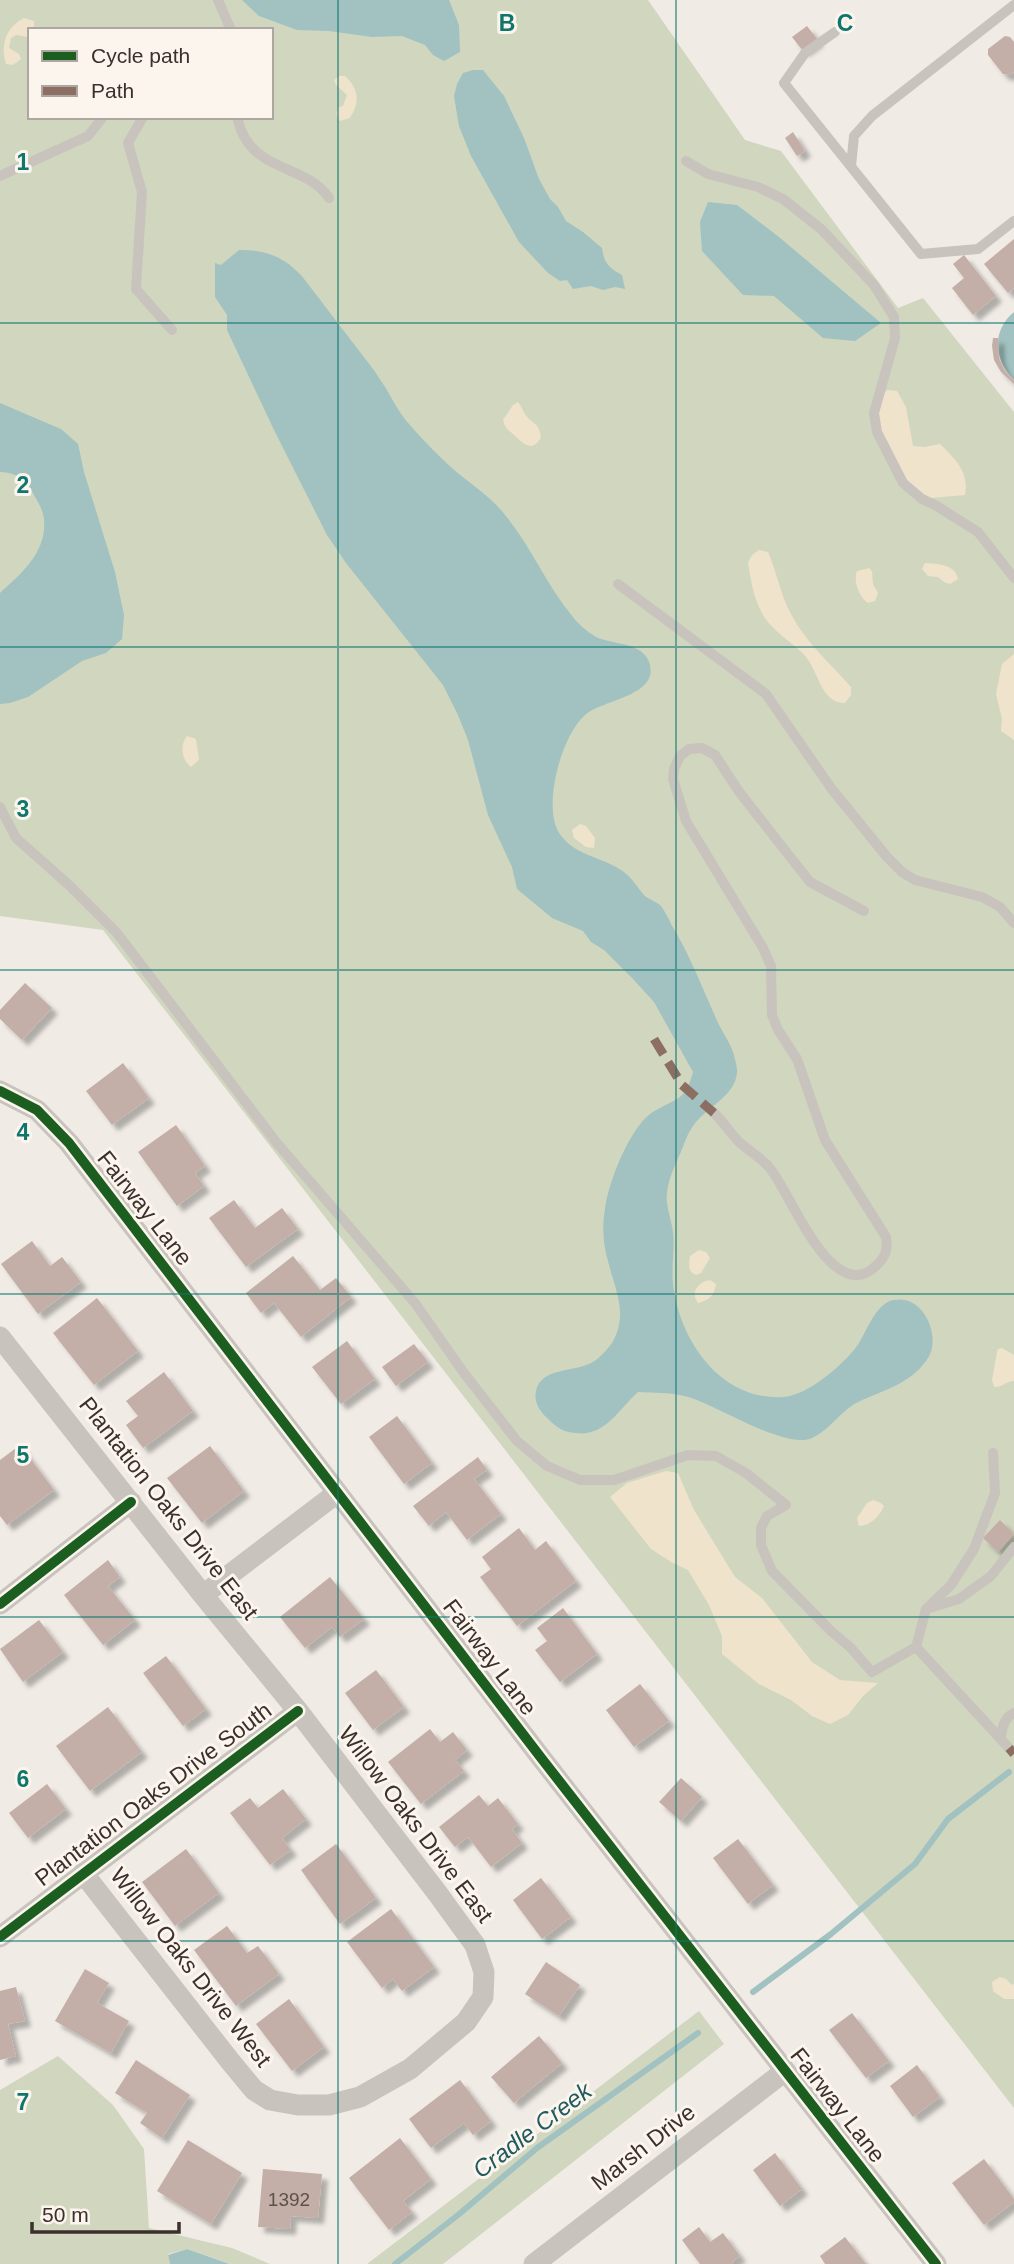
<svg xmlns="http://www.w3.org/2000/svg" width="1014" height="2264" font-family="Helvetica,sans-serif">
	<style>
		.green { fill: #d1d6bf; fill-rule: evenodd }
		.sand { fill: #efe3cc }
		.water { fill: #a1c2c1 }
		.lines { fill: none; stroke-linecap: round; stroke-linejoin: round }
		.stream { stroke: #a1c2c1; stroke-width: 6 }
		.building { fill: #c3afa7; filter: url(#shadow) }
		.lane { stroke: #c9c3be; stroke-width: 10 }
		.street { stroke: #c9c3be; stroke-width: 21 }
		.quiet { stroke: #8d6e63; stroke-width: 9; stroke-dasharray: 18 9; stroke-linecap: butt }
		.cycleway-casing { stroke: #fbf5ee; stroke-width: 15 }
		.cycleway { stroke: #1b5e20; stroke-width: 10 }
		.grid { fill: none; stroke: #0f766e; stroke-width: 2; stroke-opacity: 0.55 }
		.labels { text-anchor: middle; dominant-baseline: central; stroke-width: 6; stroke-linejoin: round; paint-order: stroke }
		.number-label { font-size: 19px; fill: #5d504a }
		.street-label { font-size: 23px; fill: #3b302b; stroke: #fbf5ee }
		.water-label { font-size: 24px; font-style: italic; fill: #1f5a5e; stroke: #fbf5ee }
		.grid-label { font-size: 23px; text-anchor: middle; font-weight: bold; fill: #0f766e; stroke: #fbf5ee; stroke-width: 6; stroke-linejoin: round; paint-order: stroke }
	</style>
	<defs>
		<filter id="shadow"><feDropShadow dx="6" dy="6" stdDeviation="2" flood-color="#0004"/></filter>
	</defs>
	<rect width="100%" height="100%" fill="#f0ebe5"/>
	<path class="green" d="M0 0H648L745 140 781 151 898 308 923 298 1014 412V2108L103 930 0 916ZM30 30H271V117H30Z
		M699 2011 724 2044 443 2264H367Z
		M58 2056 113 2105 144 2149 149 2228 232 2248 270 2264H231L187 2249 168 2254 170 2264H0V2090Z"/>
	<path class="sand" d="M24 18 34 21V30H30L28 37 16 35 11 38 9 48 19 54 21 59 13 65 6 64C0 45 6 27 24 18Z
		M339 76H345C359 89 360 102 350 118L340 121C336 116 335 113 339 107L343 106 347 95 336 85 334 80Z
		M887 390 897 391 906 407 913 446 924 447 940 444C956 460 969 471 965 495L931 498 908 486 880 431 877 414 880 399Z
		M518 402C522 407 524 414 528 418 536 425 539 425 541 437 532 454 523 443 513 434 507 429 505 428 503 420L513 405Z
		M759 550 768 552C777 572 780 594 791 614 806 643 830 663 851 687V695L845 703C821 703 819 673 806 657 792 641 770 631 761 611 753 596 751 580 748 563L752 555Z
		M925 563C938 564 955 564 958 579L950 584 944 582 938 577 928 576 922 569Z
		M869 568 872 571 873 584 878 593 875 601 868 603C859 597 853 581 857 571Z
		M1014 654V740L1001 731 1002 719 996 694 1002 664Z
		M187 736 196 739 199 760 191 767C181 759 180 745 187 736Z
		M580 824 586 826 595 838 594 848 586 847 574 838 572 830Z
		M699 1250 706 1252 710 1258 701 1273 696 1275C687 1271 689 1265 690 1256Z
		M710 1280 716 1284C715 1295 708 1301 698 1303 690 1292 698 1282 710 1280Z
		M1002 1348 1014 1355V1381C1006 1381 1002 1388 994 1387L992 1380 997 1352 998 1349Z
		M666 1471 678 1473 694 1510 735 1577 762 1598 812 1662 840 1680 878 1683 863 1696 848 1715 830 1724 812 1716 791 1700 759 1684 722 1654V1636L709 1605 688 1570 673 1563 651 1549 610 1497 627 1483Z
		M873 1500 881 1503 884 1506C880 1516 870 1526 859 1526L857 1518 867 1503Z
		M1000 1977 1006 1979 1012 1985 1014 1984V1999H1004L993 1991 992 1982Z"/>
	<path class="water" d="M242 0H449L459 25 460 52 444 61 433 55 425 45 402 36 372 37 329 31 297 30 259 16Z
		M473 70H483L504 96 524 138 539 179 550 199 558 207 566 221 583 232 602 248C604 263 609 268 622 275L625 289 615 287 603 290 591 286 573 289 567 280 560 281 548 273 519 242 471 156 459 126 454 96 457 84 463 73Z
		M708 202 737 205 779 237 881 323 855 341 823 338 774 296 743 295 702 251 700 222Z
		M239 250C266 250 282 256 301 275 320 299 338 324 357 348 365 359 374 369 381 381 391 395 397 411 409 424 424 441 441 459 459 474 475 487 493 499 505 515 531 546 547 586 573 617 579 625 588 632 596 637 613 645 642 642 649 662 661 696 603 699 585 715 562 735 544 801 557 829 570 856 603 856 624 872 633 879 637 887 644 895 649 900 656 901 661 906 662 907 671 922 671 924 689 953 701 985 715 1016 720 1029 729 1040 733 1052 734 1055 738 1070 737 1072 736 1096 705 1108 693 1126 687 1134 684 1145 680 1154 675 1165 668 1180 667 1193 665 1205 672 1220 673 1233 675 1249 671 1266 673 1284 679 1339 720 1401 783 1397 807 1396 843 1365 857 1346 867 1332 875 1303 894 1300 923 1294 942 1336 928 1358 913 1382 885 1390 860 1401 842 1409 830 1430 812 1438 785 1450 717 1405 688 1397 672 1392 654 1393 638 1392 617 1411 605 1437 575 1433 561 1432 554 1425 544 1415 538 1408 534 1401 536 1391 541 1368 571 1372 589 1364 597 1361 607 1350 612 1343 629 1314 615 1290 608 1261 603 1244 602 1226 605 1209 608 1183 629 1130 650 1114 673 1098 685 1104 693 1072L654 1002 633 979 604 950 591 942 583 931 552 918 517 889 512 867 488 815 468 740 458 715 443 685 346 563 327 535 274 430 227 330V315L215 297V263L221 265Z
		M1014 312V380C994 360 991 331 1014 312Z
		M0 403 61 429 78 444 84 472 115 572 124 615 122 639 106 653 82 661 28 697 10 703 0 704V593C21 574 47 552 44 520 44 512 38 502 34 495 26 479 17 473 0 472Z
		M187 2249 227 2263 230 2264H170L168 2255Z"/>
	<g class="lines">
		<path class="stream" d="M753 1992 831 1934 915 1864 948 1819 1009 1772
			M395 2264 458 2215 537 2148 698 2033"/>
	</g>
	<path class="building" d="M807 26 818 40 803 51 792 37Z
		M1005 36 1010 37 1014 42V72L1010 75 1003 74 988 55V49Z
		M793 132 805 151 797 156 785 138Z
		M1014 239V288L1008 293 984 264Z
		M964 255 996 296 973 315 952 288 964 278 953 264Z
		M993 338H998L999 358 1005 371 1014 380V384L1001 372 994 360 992 346Z
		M25 983 52 1008 22 1040 0 1019V1010Z
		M123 1063 149 1098 112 1125 86 1091Z
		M176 1125 205 1166 195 1173 204 1186 177 1206 138 1152Z
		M234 1200 255 1228 282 1208 298 1229 246 1267 209 1218Z
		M32 1241 50 1266 62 1257 81 1282 38 1314 1 1264Z
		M293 1256 320 1290 336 1278 351 1297 301 1337 274 1303 261 1313 246 1293Z
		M97 1298 138 1351 94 1385 53 1333Z
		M347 1341 375 1379 341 1404 312 1367Z
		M414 1344 428 1362 396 1386 382 1367Z
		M164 1372 193 1411 143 1448 126 1425 138 1416 126 1401Z
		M397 1416 432 1463 404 1484 369 1437Z
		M20 1445 54 1490 7 1525 0 1516V1460Z
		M210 1446 244 1491 202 1523 167 1478Z
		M478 1457 487 1470 474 1479 501 1514 467 1540 446 1512 429 1526 413 1506Z
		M1000 1520 1014 1534 998 1552 983 1538Z
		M519 1528 535 1550 546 1541 576 1581 517 1626 480 1577 491 1569 482 1557Z
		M108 1560 120 1577 108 1586 135 1620 103 1645 64 1595Z
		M330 1577 364 1619 340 1637 332 1627 305 1648 280 1617Z
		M563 1608 597 1654 560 1682 535 1650 547 1641 537 1628Z
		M39 1620 63 1652 23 1682 0 1649Z
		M166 1656 206 1709 183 1726 143 1673Z
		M376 1670 404 1707 373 1730 345 1693Z
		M640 1684 669 1721 634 1747 606 1710Z
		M108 1707 142 1752 90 1791 56 1746Z
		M430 1729 440 1742 453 1732 467 1750 455 1760 464 1771 421 1804 388 1762Z
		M681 1778 702 1797 681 1821 659 1802Z
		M47 1784 66 1809 28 1838 9 1813Z
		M283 1789 306 1819 282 1838 291 1850 270 1865 230 1813 250 1798 258 1808Z
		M479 1795 488 1806 498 1798 518 1824 512 1829 522 1843 491 1867 468 1837 455 1847 439 1827Z
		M738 1839 773 1885 748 1904 713 1858Z
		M336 1844 376 1898 340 1924 301 1870Z
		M186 1849 219 1893 175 1926 142 1882Z
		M541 1878 571 1917 542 1939 513 1900Z
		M391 1909 434 1967 402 1991 393 1979 382 1988 347 1942Z
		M227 1926 247 1953 258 1946 279 1974 236 2006 194 1950Z
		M546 1962 580 1985 559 2016 525 1994Z
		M85 1969 109 1983 97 2003 129 2021 111 2053 55 2021Z
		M16 1987 25 2021 8 2024 16 2056 0 2060V1991Z
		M289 1999 324 2047 292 2071 256 2024Z
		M852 2013 889 2061 866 2078 829 2030Z
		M539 2036 562 2063 514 2103 491 2077Z
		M136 2060 190 2095 162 2138 140 2123 147 2113 115 2093Z
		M917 2065 940 2097 913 2117 890 2086Z
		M460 2080 491 2121 473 2135 464 2123 431 2148 409 2119Z
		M400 2138 431 2179 403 2201 412 2212 389 2230 349 2178Z
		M188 2140 242 2173 211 2224 157 2191Z
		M775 2153 802 2189 780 2206 753 2170Z
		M984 2159 1014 2199V2202L984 2225 952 2183Z
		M263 2169 322 2174 318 2218 291 2216 290 2229 258 2227Z
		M699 2227 710 2242 723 2233 740 2256 732 2262 733 2264H700L682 2240Z
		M845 2237 866 2264H825L820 2256Z"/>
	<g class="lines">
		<path class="lane" d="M218 0 231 30
			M835 32 805 53 784 83 921 254 978 249 1014 221
			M143 117 128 143 142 192 136 289 172 330
			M237 117C239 124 241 132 245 138 264 171 309 168 329 198
			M686 161 708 174 758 187 783 199 821 229 874 285 894 317 895 338 874 413 877 432 903 483 922 499 935 505 978 532 1014 578
			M851 166 854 136 872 116 1014 5
			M0 176 88 136 103 117
			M618 584 766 694 831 788 887 857 902 872 915 880 982 897 1000 907 1014 923
			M0 807 16 838 70 886 117 933 276 1142 415 1303 464 1373 517 1441 547 1466 580 1480H614L688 1455 716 1456 746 1473 786 1505 767 1516 761 1528V1545L772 1571 832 1632 850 1647 872 1672 916 1647 1009 1748
			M714 1113C724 1122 730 1133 739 1142 748 1150 760 1157 768 1166 790 1189 831 1310 877 1265 886 1256 888 1249 886 1237L825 1140 797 1059 778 1030 772 1015 771 966 763 948 686 821 673 779 674 769 680 756 689 749 702 748 715 755 740 793 810 882 864 911
			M926 1609 951 1585 974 1549 995 1493 993 1453
			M916 1647 926 1609 959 1599 991 1576 1014 1547
			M1001 1736C1002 1726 1005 1717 1014 1713"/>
		<path class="street" d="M0 1091 37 1110 69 1143 542 1759 936 2264
			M0 1337 203 1595 298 1711 438 1894 475 1945 484 1972 483 1997 466 2022 410 2069 360 2097 329 2105H298L270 2100 254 2090 230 2061 83 1873
			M203 1595 337 1493
			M0 1604 131 1502
			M0 1937 298 1711
			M534 2264 785 2071"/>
		<path class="quiet" d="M654 1039 682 1085 714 1113
			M1009 1748 1014 1754"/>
		<g class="cycleway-casing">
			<path id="cycleway" d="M0 1091 37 1110 69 1143 542 1759 936 2264
				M0 1604 131 1502
				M0 1937 298 1711"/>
		</g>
		<use href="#cycleway" class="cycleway"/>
	</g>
	<path class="grid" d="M338 0V2264M676 0V2264M0 323H1014M0 647H1014M0 970H1014M0 1294H1014M0 1617H1014M0 1941H1014"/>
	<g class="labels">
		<g class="number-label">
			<text x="289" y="2199">1392</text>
		</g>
		<g class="street-label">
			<text transform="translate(145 1208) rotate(52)">Fairway Lane</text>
			<text transform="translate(169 1508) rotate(52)">Plantation Oaks Drive East</text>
			<text transform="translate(490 1657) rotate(53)">Fairway Lane</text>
			<text transform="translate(153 1794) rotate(-37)">Plantation Oaks Drive South</text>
			<text transform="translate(416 1824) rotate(53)">Willow Oaks Drive East</text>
			<text transform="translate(191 1967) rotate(52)">Willow Oaks Drive West</text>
			<text transform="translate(838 2105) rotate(52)">Fairway Lane</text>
			<text transform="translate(643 2147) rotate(-38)">Marsh Drive</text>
		</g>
		<g class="water-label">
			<text transform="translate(532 2130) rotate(-37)">Cradle Creek</text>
		</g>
	</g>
	<g class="grid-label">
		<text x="507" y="31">B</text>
		<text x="845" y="31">C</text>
		<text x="23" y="170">1</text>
		<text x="23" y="493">2</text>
		<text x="23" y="817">3</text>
		<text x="23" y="1140">4</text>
		<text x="23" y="1463">5</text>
		<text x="23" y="1787">6</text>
		<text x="23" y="2110">7</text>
	</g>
	<rect x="28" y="28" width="245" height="91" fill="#fbf5ee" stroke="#aea6a0" stroke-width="2"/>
	<rect x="42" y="51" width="35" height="10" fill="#1b5e20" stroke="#aea6a0" stroke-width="2"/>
	<text x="91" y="63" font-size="21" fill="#3b302b">Cycle path</text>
	<rect x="42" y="86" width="35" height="10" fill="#8d6e63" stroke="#aea6a0" stroke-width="2"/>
	<text x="91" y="98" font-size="21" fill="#3b302b">Path</text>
	<path d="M32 2222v10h147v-10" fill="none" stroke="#3b302b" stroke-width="3.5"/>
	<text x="42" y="2222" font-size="21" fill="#3b302b" stroke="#fbf5ee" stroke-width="5" paint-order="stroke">50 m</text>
</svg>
